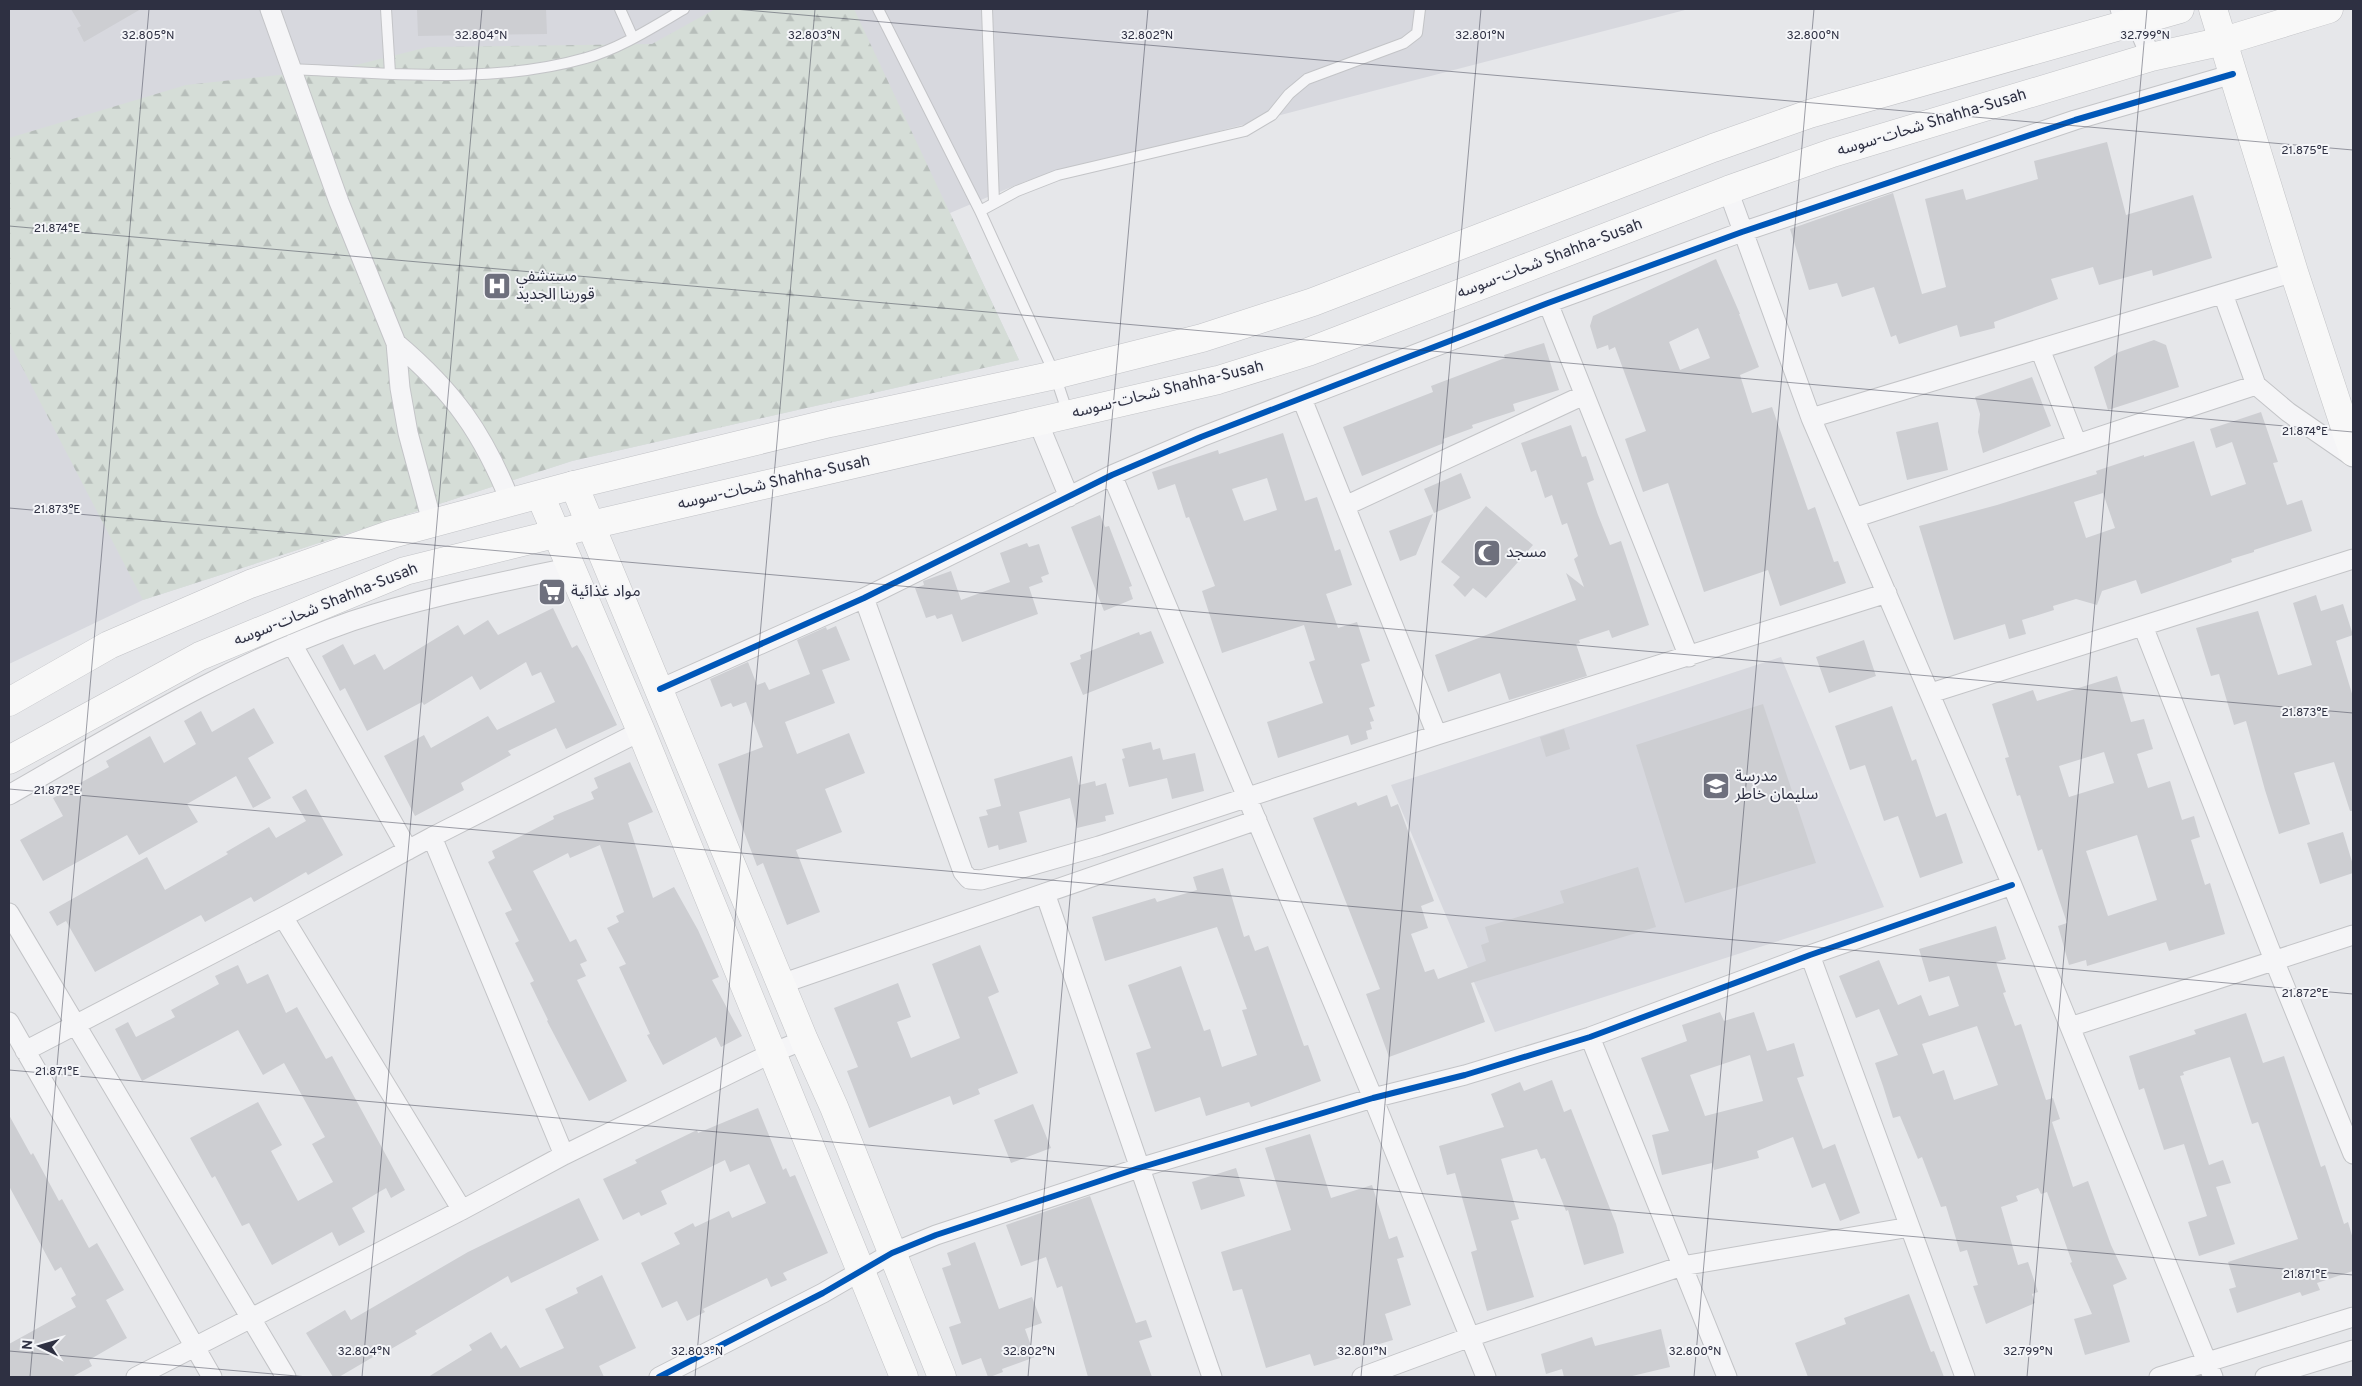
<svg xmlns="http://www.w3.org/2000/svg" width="2362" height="1386" font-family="Overpass,'Noto Sans Arabic',sans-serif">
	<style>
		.built { fill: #d7d8de }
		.forest { fill: url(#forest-firs) }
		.building { fill: #cdced2; fill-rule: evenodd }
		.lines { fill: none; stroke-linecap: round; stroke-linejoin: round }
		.lane-casing { stroke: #c3c4c7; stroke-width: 12 }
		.street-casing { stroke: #c3c4c7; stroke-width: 21 }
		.secondary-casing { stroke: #c3c4c7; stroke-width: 29 }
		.primary-casing { stroke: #c2c3c7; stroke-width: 29 }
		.lane { stroke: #f5f5f7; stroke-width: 10 }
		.street { stroke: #f5f5f7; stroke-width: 19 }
		.secondary { stroke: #f8f8f8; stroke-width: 28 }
		.primary { stroke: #f8f8f8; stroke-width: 28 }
		.cycleway-casing { stroke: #f4f5f8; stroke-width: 9 }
		.cycleway { stroke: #0057b8; stroke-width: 6 }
		.ticks { fill: none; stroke: #2e3042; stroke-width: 1; stroke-opacity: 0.45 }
		.labels { text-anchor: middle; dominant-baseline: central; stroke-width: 4; stroke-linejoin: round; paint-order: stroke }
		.street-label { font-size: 16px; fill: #2e3042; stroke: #f4f5f8 }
		.poi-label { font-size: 16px; fill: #2e3042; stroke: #f4f5f8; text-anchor: start }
		.ticks-label { font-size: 12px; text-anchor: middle; fill: #2e3042; stroke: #f4f5f8; stroke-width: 4; stroke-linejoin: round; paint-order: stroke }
	</style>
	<defs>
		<pattern id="forest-firs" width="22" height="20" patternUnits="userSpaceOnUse" patternTransform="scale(1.25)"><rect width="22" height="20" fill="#d5ddd7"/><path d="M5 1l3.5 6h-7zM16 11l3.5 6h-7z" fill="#b7beba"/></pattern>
	</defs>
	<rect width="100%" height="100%" fill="#e6e7ea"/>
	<path class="built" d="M9 9H1689L1026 181 950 213 1019 360 572 461 143 600 9 664Z
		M1781 657 1884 907 1495 1032 1391 785Z"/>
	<path class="forest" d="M715 9H854L1019 360 572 461 143 600 9 342V138L186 85 344 68 428 47 652 44Z"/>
	<path class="building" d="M71 9H141L84 42 77 28 81 26Z
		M417 9H546L547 34 418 36Z
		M2107 142 2126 215 2193 195 2212 258 2153 276 2152 270 2099 285 2093 267 2051 279 2058 299 1994 322 1995 328 1960 337 1957 325 1899 344 1896 335 1891 337 1874 287 1842 297 1837 283 1809 290 1790 229 1893 193 1922 294 1946 287 1925 199 1963 189 1966 200 2038 179 2034 161Z
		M1716 259 1740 314H1739L1759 367 1740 375 1752 413 1772 407 1808 510 1815 507 1834 562 1838 561 1846 583 1780 606 1768 570 1704 592 1668 483 1643 492 1625 439 1646 431 1615 347 1609 350 1608 345 1597 349 1590 326 1593 316ZM1698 328 1710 358 1680 370 1669 342Z
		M2154 340 2166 345 2179 387 2108 410 2094 367 2119 352Z
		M1544 343 1559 390 1513 404 1515 411 1472 425 1473 428 1443 439 1444 443 1362 476 1343 427 1433 392 1431 386 1505 358 1504 355Z
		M2032 377 2051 426 1983 453 1978 432 1980 414 1975 397Z
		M2261 412 2278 462 2273 463 2287 505 2302 500 2312 531 2254 550V552L2231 559 2232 562 2141 594 2136 580 2102 591 2097 605 2076 599 2053 606 2054 610 2022 620 2026 634 2009 639 2005 624 1954 640 1919 526 1997 505 2097 474 2096 471 2144 455V457L2194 441 2211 496 2246 484 2232 442 2216 448 2210 429ZM2103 493 2115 528 2086 538 2074 502Z
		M1938 422 1948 470 1907 480 1896 432Z
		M1571 425 1582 457 1586 456 1594 480 1587 483 1598 515 1610 545 1621 541 1649 625 1612 638 1609 630 1579 640 1580 643 1576 644 1587 676 1509 700 1500 673 1448 692 1435 655 1576 600 1566 573 1584 587 1574 559 1578 556 1567 523 1562 525 1552 495 1545 498 1536 470 1531 472 1521 443Z
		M1283 433 1305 501 1317 497 1335 551 1340 549 1352 585 1326 594 1338 628 1357 622 1370 661 1361 664 1375 706 1369 708 1374 721 1370 722 1372 729 1366 731 1368 739 1351 745 1348 735 1278 758 1267 722 1323 703 1309 662 1315 660 1304 625 1222 653 1202 591 1215 586 1189 517 1186 518 1175 484 1158 490 1152 472 1218 450 1219 454ZM1267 478 1277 510 1244 521 1232 489Z
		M1461 473 1471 498 1434 513 1424 489Z
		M1486 506 1533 545 1486 598 1473 588 1465 597 1453 585 1460 577 1441 562Z
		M1433 514 1416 555 1400 561 1389 531Z
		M1100 515 1105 527 1109 526 1132 586 1129 587 1133 599 1104 611 1071 527Z
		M1027 543 1029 547 1039 544 1049 574 1041 577 1043 582 1029 587 1038 614 962 642 952 614 937 619 935 615 926 618 915 588 924 585 923 581 951 571 961 600 1010 582 1000 553Z
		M2316 595 2321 611 2343 604 2353 635 2336 641 2353 697V811H2350L2334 762 2294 773 2310 824 2279 834 2265 790 2246 721 2234 725 2219 674 2211 676 2196 628 2258 611 2278 675 2312 665 2293 603Z
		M553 608 572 648 577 645 584 657 617 725 566 749 556 728 508 751 511 755 461 783 464 790 415 816 384 756 424 735 431 748 488 716 497 730 555 702 541 672 532 676 526 662 480 690 472 676 424 705 422 702 367 731 345 688 340 691 322 656 343 644 354 665 375 654 384 670 458 625 464 635 488 620 498 635Z
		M836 626 850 660 822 670 835 703 785 722 797 754 849 733 865 773 825 789 842 832 796 850 820 912 787 925 763 863 757 866 718 764 763 747 746 702 733 707 731 703 721 707 710 679 748 662 757 685 765 682 769 690 810 674 797 640 826 627 827 630Z
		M1151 631 1164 663 1083 695 1070 663 1081 659 1080 655 1139 632 1140 635Z
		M1864 640 1876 676 1829 693 1816 657Z
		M2117 676 2131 722 2144 719 2153 749 2137 754 2148 788 2170 781 2182 820 2194 816 2200 837 2191 840 2205 885 2210 883 2225 934 2169 951 2166 942 2087 966 2086 960 2069 965 2058 926 2067 923 2042 849 2038 851 2020 795 2017 796 2005 758 2009 757 1992 704 2033 690 2037 701ZM2104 752 2114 783 2069 797 2059 766ZM2137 835 2157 900 2108 916 2086 851Z
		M1763 704 1816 863 1685 903 1636 745Z
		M1892 706 1912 761 1916 759 1936 817 1946 813 1963 863 1920 878 1898 816 1884 821 1865 765 1850 770 1835 726Z
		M254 708 274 743 248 758 271 798 253 808 236 776 187 804 198 822 139 855 127 835 43 881 20 840 63 816 53 798 109 767 106 761 150 736 164 763 196 744 184 721 201 711 212 732Z
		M1564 729 1570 749 1546 757 1540 737Z
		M1151 742 1153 750 1160 748 1163 760 1195 753 1204 791 1172 799 1167 778 1129 787 1122 759 1125 758 1122 749Z
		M1072 756 1079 785 1095 781 1096 786 1106 783 1114 814 1105 816 1106 821 1077 828 1070 798 1019 812 1027 842 999 850 998 845 988 848 979 817 988 815 986 810 1001 806 994 779Z
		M630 762 653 812 628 823 653 898 674 887 698 930 719 977 712 980 742 1036 721 1047 716 1037 663 1065 647 1035 650 1034 619 967 626 964 607 928 619 922 616 916 624 912 600 845 570 858 568 853 533 871 570 942 576 939 587 961 580 964 586 976 577 980 627 1081 589 1101 547 1021 548 1020 530 983 534 981 515 943 519 941 505 913 512 910 488 862 495 858 492 851 554 819 553 816 594 799 591 792 598 788 594 778Z
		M306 789 343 855 308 875 306 872 254 902 251 897 205 922 201 915 95 972 66 921 57 926 49 912 147 857 165 890 228 854 226 852 269 827 276 838 306 821 292 797Z
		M1387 795 1391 807 1398 804 1434 901 1421 906 1428 928 1411 934 1425 972 1434 969 1438 979 1486 961 1481 945 1489 942 1485 927 1564 903 1560 891 1638 867 1656 927 1471 983 1485 1022 1389 1057 1366 994 1380 989 1313 818 1356 802 1358 806Z
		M2343 832 2353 865V873L2320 884 2307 843Z
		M1223 868 1244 937 1249 935 1255 951 1268 946 1304 1046 1308 1045 1321 1081 1251 1107 1249 1102 1206 1116 1200 1097 1155 1112 1136 1053 1151 1048 1128 985 1181 966 1204 1031 1210 1029 1222 1067 1257 1055 1242 1010 1247 1009 1217 927 1105 961 1092 917 1155 898 1157 902 1197 890 1193 877Z
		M1996 926 2006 959 1996 962 2006 992 2003 993 2015 1026 2021 1024 2046 1100 2053 1098 2060 1119 2052 1122 2073 1187 2088 1181 2111 1245 2127 1279 2113 1285 2130 1342 2085 1355 2074 1319 2092 1314 2070 1263 2072 1262 2047 1192 2041 1194 2038 1188 2016 1196 2018 1201 2001 1207 2018 1265 2028 1262 2038 1292 2032 1294 2035 1303 1986 1324 1973 1286 1978 1285 1967 1250 1960 1252 1946 1206 1941 1207 1922 1157 1918 1159 1900 1116 1893 1118 1883 1086 1875 1063 1898 1055 1879 1009 1856 1018 1839 976 1879 960 1898 1005 1921 995 1929 1016 1959 1006 1949 976 1929 982 1919 949ZM1977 1026 1998 1085 1954 1100 1944 1070 1933 1074 1922 1044Z
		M980 945 999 992 988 997 1018 1073 978 1089 980 1094 953 1105 950 1096 869 1128 847 1071 858 1067 834 1008 898 983 911 1017 897 1022 911 1058 960 1038 932 964Z
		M238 965 247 984 268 974 286 1013 297 1007 326 1059 332 1056 405 1190 391 1198 386 1188 352 1208 365 1232 339 1246 332 1232 272 1265 249 1223 242 1226 215 1176 212 1178 190 1138 258 1102 282 1145 271 1151 298 1201 333 1182 312 1144 325 1137 284 1063 263 1075 238 1030 142 1081 115 1029 128 1022 136 1037 175 1017 171 1010 219 984 215 976Z
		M1720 1012 1724 1021 1754 1012 1767 1051 1794 1043 1804 1076 1797 1078 1823 1149 1835 1144 1860 1213 1840 1221 1825 1183 1812 1188 1793 1137 1757 1151 1759 1158 1714 1170 1712 1163 1662 1175 1652 1135 1669 1131 1641 1058 1687 1041 1682 1025ZM1750 1055 1763 1101 1705 1116 1690 1075Z
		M2246 1013 2263 1063 2284 1056 2321 1167 2325 1165 2344 1224 2348 1222 2353 1239V1271L2317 1283 2320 1290 2302 1296 2300 1292 2237 1313 2229 1289 2236 1287 2228 1262 2298 1239 2258 1122 2252 1124 2230 1057 2183 1072 2184 1075 2180 1076 2209 1165 2223 1160 2231 1183 2216 1187 2235 1244 2199 1256 2188 1222 2207 1216 2184 1144 2164 1150 2144 1088 2139 1090 2129 1056 2196 1034 2194 1030Z
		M1552 1080 1564 1112 1571 1109 1616 1224 1624 1253 1584 1265 1568 1210 1566 1211 1545 1158 1541 1159 1537 1149 1501 1159 1519 1219 1511 1221 1534 1297 1487 1311 1471 1252 1477 1250 1455 1173 1447 1175 1439 1146 1504 1127 1491 1094 1520 1082 1524 1091Z
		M1033 1104 1051 1148 1011 1163 994 1120Z
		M758 1108 783 1170 786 1168 790 1177 795 1175 828 1253 783 1273 787 1280 771 1287 767 1278 703 1309 705 1312 687 1321 677 1301 662 1308 641 1263 680 1244 674 1233 693 1223 695 1227 729 1211 732 1218 766 1203 749 1164 730 1172 725 1160 661 1191 667 1204 641 1216 639 1212 623 1220 603 1179 637 1163 635 1160 697 1130 698 1133Z
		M9 1115 31 1155 33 1153 59 1201 62 1199 89 1248 97 1243 124 1290 106 1300 127 1338 89 1360 92 1366 72 1377H9V1344L76 1307 71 1298 76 1295 61 1267 55 1271 9 1186Z
		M1310 1134 1331 1198 1372 1185 1389 1239 1397 1236 1404 1257 1397 1259 1411 1305 1385 1314 1393 1340 1376 1345 1375 1343 1339 1354 1340 1358 1314 1366 1310 1354 1266 1368 1242 1289 1233 1291 1221 1252 1291 1230 1265 1148Z
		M1236 1168 1245 1196 1201 1210 1192 1182Z
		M1090 1196 1136 1323 1146 1320 1152 1337 1139 1341 1152 1377H1088L1062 1286 1057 1288 1046 1257 1021 1266 1006 1225Z
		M579 1198 599 1240 511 1283 508 1276 415 1331 417 1334 391 1349 390 1347 339 1377H333L306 1333 345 1310 351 1320 468 1252Z
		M975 1242 999 1309 1032 1297 1042 1323 1025 1329 1035 1357 1002 1369 1003 1372 990 1377H988L981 1358 962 1365 949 1327 961 1323 942 1268 951 1265 947 1253Z
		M602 1275 636 1348 599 1366 604 1377H428L472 1350 469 1345 491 1332 501 1349 506 1345 520 1368 564 1348 545 1309 578 1293 576 1288Z
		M1909 1294 1931 1352 1934 1351 1944 1377H1808L1795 1343 1846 1324 1844 1318Z
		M1661 1329 1670 1367 1628 1377H1564L1562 1369 1546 1374 1541 1354 1592 1337 1595 1346Z"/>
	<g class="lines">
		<g class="lane-casing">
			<path id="lane" d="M386 9 390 73
				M620 9 633 38
				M878 9 980 211 1055 375 1068 414
				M987 9 994 203
				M291 69C389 73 491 85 586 58 621 48 653 27 684 9
				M980 211 1017 191 1058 175 1245 131 1272 115 1289 94 1307 79 1404 43 1417 33 1420 9"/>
		</g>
		<g class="street-casing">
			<path id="street" d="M270 9 339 202 396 343 400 388 408 433 432 522
				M2120 9 2136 22 2151 57
				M1728 190 1811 418 2012 885 2213 1377
				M2223 294 2256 385 2288 412 2353 457
				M1548 303 1689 657
				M396 343C454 392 483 433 511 503
				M2040 349 2077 444
				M1302 399 1437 735
				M1811 418 2294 272
				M1038 422 1069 497
				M1112 475 1373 1098 1486 1377
				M1345 506 1584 395
				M1854 518 2256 385
				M864 598 963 872 969 879 981 880 1099 846 1437 735 1887 593
				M2143 626 2274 960 2353 1154
				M292 644 408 850
				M660 689 864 598 1112 475 1201 437 1548 303 1742 232 2075 120 2233 74
				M1931 693 2353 559
				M9 795C119 732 231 663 352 621 424 597 498 583 572 567
				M432 837 564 1155
				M1045 893 1212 1377
				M9 913 286 1377
				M283 917 462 1210
				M1810 955 1965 1377
				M781 984 1257 820
				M9 1022 212 1377
				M2070 1027 2353 935
				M1590 1037 1727 1377
				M25 1051 283 917 432 837 641 731
				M136 1377 462 1210 564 1155 772 1053 804 1040
				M659 1377 823 1293 892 1253 936 1235 1139 1168 1373 1098 1465 1075 1590 1037 1810 955 2012 885
				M1362 1377 1470 1337 1682 1266 1910 1227
				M2159 1377 2353 1317
				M2265 1377 2353 1350"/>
		</g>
		<g class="secondary-casing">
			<path id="secondary" d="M2213 9 2294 272 2353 452
				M574 485 804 1040 834 1107 942 1377
				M540 495 641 731 904 1377"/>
		</g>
		<g class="primary-casing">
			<path id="primary" d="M9 702 109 645 250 584 392 534 574 485 830 423 1055 375 1202 338 1313 302 1713 148 1809 114 2180 9
				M9 760 200 656 405 571 591 525 1218 380 1308 352 1728 190 1832 153 2151 57 2224 41 2329 9"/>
		</g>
		<use href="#lane" class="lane"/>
		<use href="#street" class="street"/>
		<use href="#secondary" class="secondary"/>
		<use href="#primary" class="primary"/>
		<g class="cycleway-casing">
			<path id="cycleway" d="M660 689 864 598 1112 475 1201 437 1548 303 1742 232 2075 120 2233 74
				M659 1377 823 1293 892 1253 936 1235 1139 1168 1373 1098 1465 1075 1590 1037 1810 955 2012 885"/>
		</g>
		<use href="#cycleway" class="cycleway"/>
	</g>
	<path class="ticks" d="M734 9 2353 150M9 226 2353 432M9 508 2353 713M9 789 2353 994M9 1070 2353 1275M9 1351 308 1377M30 1377 149 9M362 1377 482 9M695 1377 815 9M1028 1377 1148 9M1361 1377 1481 9M1694 1377 1814 9M2027 1377 2147 9"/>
	<defs>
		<g id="hospital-square" transform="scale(1.4375)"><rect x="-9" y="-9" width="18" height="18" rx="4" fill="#6e707d" stroke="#f4f5f8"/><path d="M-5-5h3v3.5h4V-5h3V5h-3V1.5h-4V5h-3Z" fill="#fff"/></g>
		<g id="mosque-square" transform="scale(1.4375)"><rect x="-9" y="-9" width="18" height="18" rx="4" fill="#6e707d" stroke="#f4f5f8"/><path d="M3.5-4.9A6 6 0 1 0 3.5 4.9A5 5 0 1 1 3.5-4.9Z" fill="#fff"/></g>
		<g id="supermarket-square" transform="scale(1.4375)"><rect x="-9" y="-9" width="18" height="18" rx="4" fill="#6e707d" stroke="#f4f5f8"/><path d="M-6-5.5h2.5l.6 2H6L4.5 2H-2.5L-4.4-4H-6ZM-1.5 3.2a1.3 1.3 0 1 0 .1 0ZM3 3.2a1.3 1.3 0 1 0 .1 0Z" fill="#fff"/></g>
		<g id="school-square" transform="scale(1.4375)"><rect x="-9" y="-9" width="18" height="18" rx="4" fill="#6e707d" stroke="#f4f5f8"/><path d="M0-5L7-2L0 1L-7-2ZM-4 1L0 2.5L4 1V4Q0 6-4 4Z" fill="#fff"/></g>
	</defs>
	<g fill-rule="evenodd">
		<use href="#hospital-square" x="497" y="286"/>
		<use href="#mosque-square" x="1487" y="553"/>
		<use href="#supermarket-square" x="552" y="592"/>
		<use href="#school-square" x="1716" y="786"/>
	</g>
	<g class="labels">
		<g class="street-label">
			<text transform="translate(1932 123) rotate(-17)">شحات-سوسه Shahha-Susah</text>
			<text transform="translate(1550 259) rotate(-21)">شحات-سوسه Shahha-Susah</text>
			<text transform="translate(1168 390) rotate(-14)">شحات-سوسه Shahha-Susah</text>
			<text transform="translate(774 483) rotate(-13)">شحات-سوسه Shahha-Susah</text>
			<text transform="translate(326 605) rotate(-22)">شحات-سوسه Shahha-Susah</text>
		</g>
		<g class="poi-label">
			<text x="516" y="277">مستشفي<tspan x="516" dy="18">قورينا الجديد</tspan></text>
			<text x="1506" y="553">مسجد</text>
			<text x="571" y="592">مواد غذائية</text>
			<text x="1735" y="777">مدرسة<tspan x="1735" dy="18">سليمان خاطر</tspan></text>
		</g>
	</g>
	<g class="ticks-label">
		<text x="148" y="39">32.805°N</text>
		<text x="481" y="39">32.804°N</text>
		<text x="814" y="39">32.803°N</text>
		<text x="1147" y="39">32.802°N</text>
		<text x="1480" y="39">32.801°N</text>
		<text x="1813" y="39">32.800°N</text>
		<text x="2145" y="39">32.799°N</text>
		<text x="2305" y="154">21.875°E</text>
		<text x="57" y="232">21.874°E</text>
		<text x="2305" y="435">21.874°E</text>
		<text x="57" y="513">21.873°E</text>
		<text x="2305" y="716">21.873°E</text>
		<text x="57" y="794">21.872°E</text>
		<text x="2305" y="997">21.872°E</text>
		<text x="57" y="1075">21.871°E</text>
		<text x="2305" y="1278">21.871°E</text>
		<text x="364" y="1355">32.804°N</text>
		<text x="697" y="1355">32.803°N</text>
		<text x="1029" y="1355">32.802°N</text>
		<text x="1362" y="1355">32.801°N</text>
		<text x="1695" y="1355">32.800°N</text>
		<text x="2028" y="1355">32.799°N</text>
	</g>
	<rect width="2362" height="1386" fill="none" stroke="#2e3042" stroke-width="20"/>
	<g transform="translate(40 1346) rotate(275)" stroke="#f4f5f8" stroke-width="4" paint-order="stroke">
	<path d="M0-4L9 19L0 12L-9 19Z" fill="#2e3042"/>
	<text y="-8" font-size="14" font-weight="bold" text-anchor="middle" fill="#2e3042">N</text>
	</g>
</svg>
